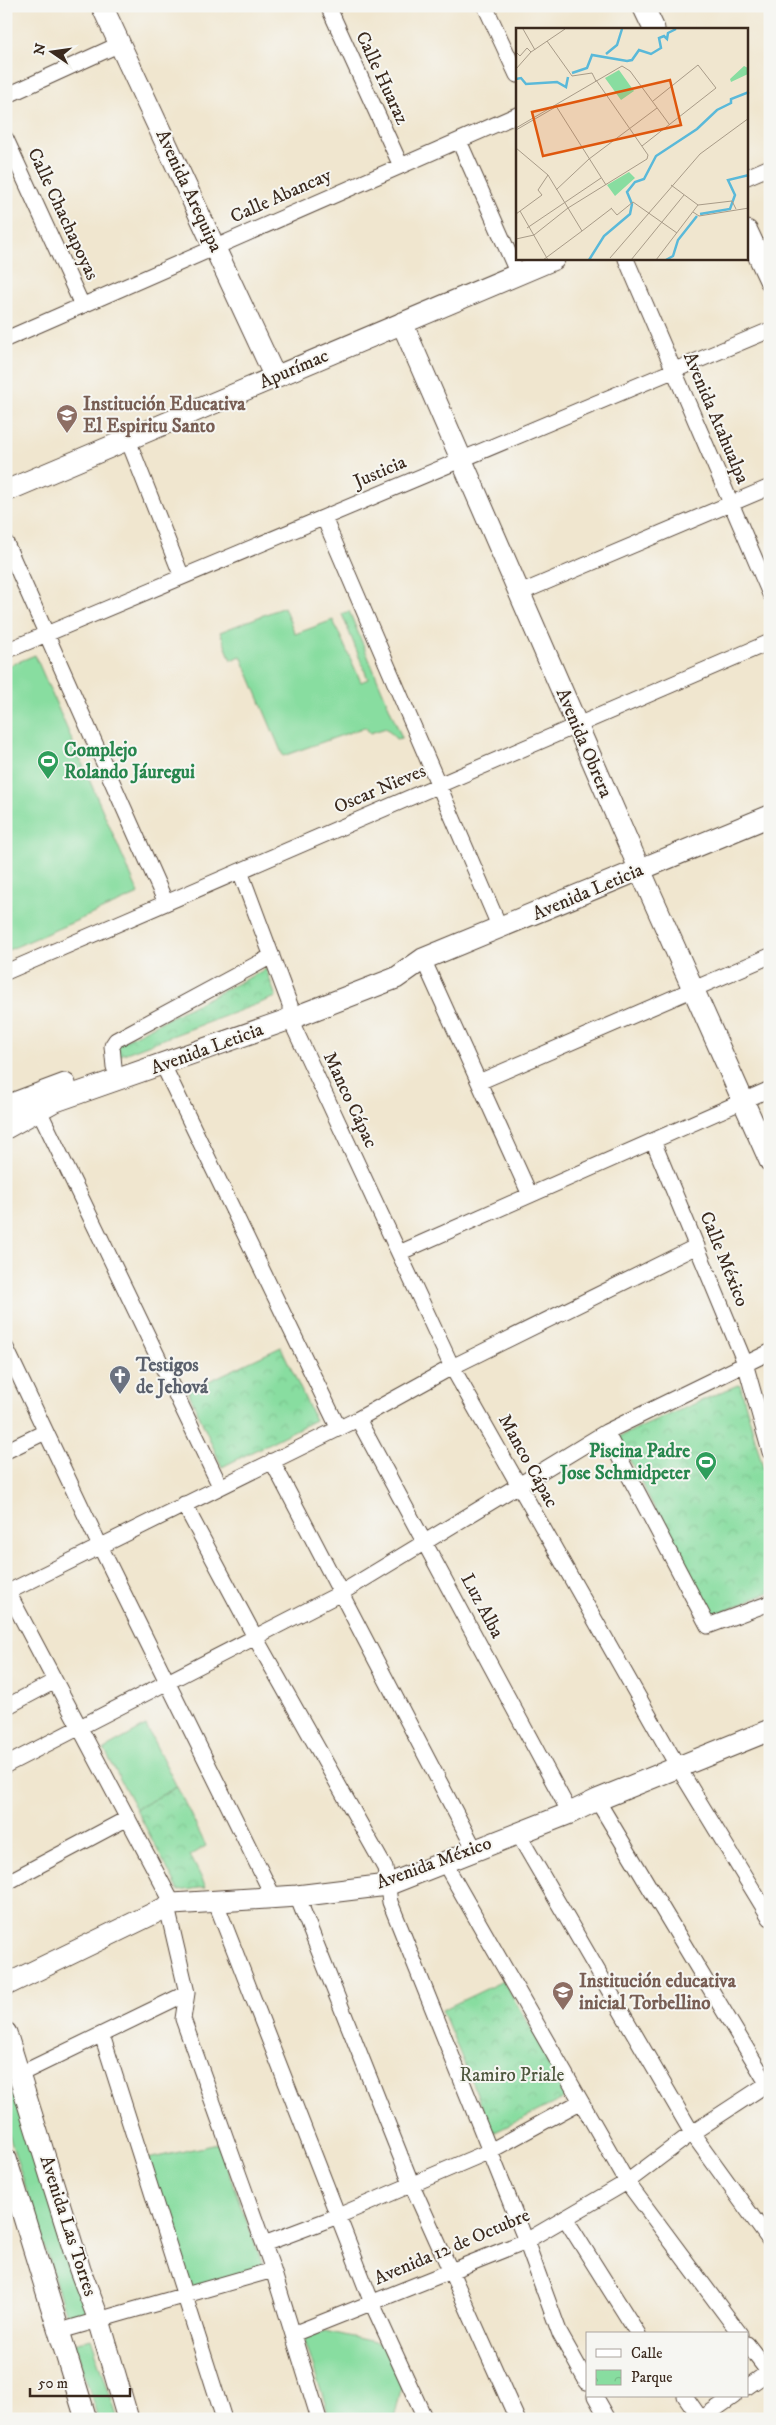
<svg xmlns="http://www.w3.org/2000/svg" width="776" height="2425" font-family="'IM FELL DW Pica',serif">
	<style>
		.grass { fill: #88dda0; stroke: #62845f }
		.park { fill: url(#park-crowns); stroke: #62845f }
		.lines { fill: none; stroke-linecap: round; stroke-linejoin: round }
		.street-casing { stroke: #564639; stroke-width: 17 }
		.secondary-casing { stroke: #564639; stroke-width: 23 }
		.street { stroke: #fff; stroke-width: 15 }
		.secondary { stroke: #fff; stroke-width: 21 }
		.labels { text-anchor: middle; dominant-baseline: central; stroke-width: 4; stroke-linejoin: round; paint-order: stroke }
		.street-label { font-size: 19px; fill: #3b2a1e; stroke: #f6f6f2 }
		.education-label { font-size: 19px; font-weight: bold; fill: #785e54; stroke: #f6f6f2; text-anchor: start }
		.leisure-label { font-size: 19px; font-weight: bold; fill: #27864d; stroke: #f6f6f2; text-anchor: start }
		.worship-label { font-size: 19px; font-weight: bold; fill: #5b616d; stroke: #f6f6f2; text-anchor: start }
		.park-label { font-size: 19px; fill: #4e573e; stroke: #f6f6f2 }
		.inset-river { fill: none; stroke: #5ab9d9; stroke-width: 2.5 }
		.inset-road { fill: none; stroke: #a89b88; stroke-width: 1 }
		.view { fill: #df570d; fill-opacity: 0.15; stroke: #df570d; stroke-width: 2.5 }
		.inset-edge { fill: none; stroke: #3b2a1e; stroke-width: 2.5 }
	</style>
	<defs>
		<pattern id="park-crowns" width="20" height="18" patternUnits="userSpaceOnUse" patternTransform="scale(1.25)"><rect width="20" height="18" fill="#88dda0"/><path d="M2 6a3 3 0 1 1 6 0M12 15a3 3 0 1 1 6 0" fill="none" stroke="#76be89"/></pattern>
	</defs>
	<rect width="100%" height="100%" fill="#f6f6f2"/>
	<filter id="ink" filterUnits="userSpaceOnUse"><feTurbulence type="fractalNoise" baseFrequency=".02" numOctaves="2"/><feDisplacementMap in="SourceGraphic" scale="10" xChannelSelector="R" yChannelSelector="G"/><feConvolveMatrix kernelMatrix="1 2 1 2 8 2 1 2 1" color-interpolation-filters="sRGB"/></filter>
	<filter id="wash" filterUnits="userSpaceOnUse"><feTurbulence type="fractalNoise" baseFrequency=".0096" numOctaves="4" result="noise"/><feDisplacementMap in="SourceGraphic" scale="20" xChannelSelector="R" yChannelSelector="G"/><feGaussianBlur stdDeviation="1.12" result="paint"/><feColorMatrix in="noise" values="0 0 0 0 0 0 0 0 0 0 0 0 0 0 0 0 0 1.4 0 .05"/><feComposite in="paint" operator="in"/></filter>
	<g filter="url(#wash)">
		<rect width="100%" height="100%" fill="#f0e6cf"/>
		<path class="grass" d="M284 607 295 634 333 620 361 682 368 679 342 614 349 611 402 738 396 739 386 728 370 733 365 727 283 756 241 656 231 660 220 632Z
			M35 655 139 894 6 951V667Z
			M146 1726 177 1787 136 1809 104 1749Z
			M6 2059 87 2308 85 2315 70 2318 65 2312 6 2126Z
			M218 2144 264 2268 187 2289 147 2159Z
			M325 2331 388 2345 403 2381 394 2419H330L304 2338Z
			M91 2338 118 2419H98L75 2343Z"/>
		<path class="park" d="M266 969 276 997 118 1056 117 1044Z
			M281 1347 315 1420 222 1467 188 1391Z
			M740 1384 770 1493V1529L762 1531 770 1561V1592L710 1617 618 1437Z
			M177 1787 206 1846 190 1855 206 1887 179 1891 136 1809Z
			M503 1981 571 2095 493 2133 442 2010Z"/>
	</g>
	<g filter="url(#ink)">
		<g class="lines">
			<g class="street-casing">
				<path id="street" d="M328 6 401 166
					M485 6 517 75
					M6 96 120 44
					M6 139 82 305
					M459 141 518 274
					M747 177 770 167
					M626 259 770 594
					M6 339 517 115
					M128 440 182 577
					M324 518 500 928
					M6 543 166 903
					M520 593 770 487
					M6 651 770 330
					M240 871 290 1005V1019L452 1367 678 1767 770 1918
					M423 959 530 1195
					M6 972 770 642
					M163 1065 338 1427
					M114 1067 112 1046 116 1040 272 956
					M479 1082 770 956
					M35 1102 220 1486
					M653 1141 745 1363 770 1452
					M399 1253 770 1089
					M6 1348 100 1546 274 1898
					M358 1419 570 1813
					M606 1432 708 1626 770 1603
					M6 1451 45 1432
					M272 1461 475 1850
					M184 1504 255 1637 385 1868 390 1902 526 2241 560 2334 587 2382
					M8 1592 173 1904
					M6 1593 358 1419 452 1367 697 1246
					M6 1707 55 1681
					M6 1765 341 1593 606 1432 770 1352
					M597 1800 770 2088
					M517 1832 692 2133 770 2241
					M444 1862 627 2182 740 2334
					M6 1883 128 1818
					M297 1896 412 2185 517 2419
					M216 1903 372 2303 425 2419
					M167 1907 187 1993 183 2019 273 2270 319 2419
					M102 2035 224 2419
					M20 2074 187 1993
					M565 2218 638 2334
					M264 2244 338 2216 490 2151 580 2102
					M60 2331 273 2270
					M293 2334 526 2241 627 2182 692 2133 770 2082
					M747 2344 770 2374
					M747 2387 770 2371
					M595 2396 608 2419
					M685 2396 701 2419
					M701 2419 734 2396"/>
			</g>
			<g class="secondary-casing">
				<path id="secondary" d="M102 6 275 377
					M643 6 654 29
					M747 231 770 280
					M402 323 640 870 770 1161
					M6 491 554 259
					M6 1106 65 1084
					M6 1128 53 1102 290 1019 396 978 423 959 770 816
					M6 1985 173 1904 297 1896 387 1885 570 1813 597 1800 770 1730
					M6 2033 80 2270 99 2320 128 2419
					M6 2159 86 2419"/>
			</g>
			<use href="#street" class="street"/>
			<use href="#secondary" class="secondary"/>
		</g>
	</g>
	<defs>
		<g id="school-pin" transform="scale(1.125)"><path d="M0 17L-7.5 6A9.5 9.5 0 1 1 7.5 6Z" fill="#8d6e63" stroke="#f6f6f2"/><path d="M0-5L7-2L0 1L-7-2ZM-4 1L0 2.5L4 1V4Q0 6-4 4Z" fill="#fff"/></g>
		<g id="stadium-pin" transform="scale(1.125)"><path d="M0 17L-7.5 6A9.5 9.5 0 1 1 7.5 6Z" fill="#2e9e5b" stroke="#f6f6f2"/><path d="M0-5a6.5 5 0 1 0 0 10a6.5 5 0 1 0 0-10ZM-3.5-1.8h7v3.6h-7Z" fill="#fff"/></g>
		<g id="church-pin" transform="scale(1.125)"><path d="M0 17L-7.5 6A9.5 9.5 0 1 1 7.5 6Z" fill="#6b7280" stroke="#f6f6f2"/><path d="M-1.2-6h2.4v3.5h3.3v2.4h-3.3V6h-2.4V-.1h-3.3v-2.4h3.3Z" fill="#fff"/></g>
	</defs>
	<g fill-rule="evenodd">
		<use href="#school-pin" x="67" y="415"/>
		<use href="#stadium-pin" x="48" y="761"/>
		<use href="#church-pin" x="120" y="1376"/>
		<use href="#stadium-pin" x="706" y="1462"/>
		<use href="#school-pin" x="563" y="1992"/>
	</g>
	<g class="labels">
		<g class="street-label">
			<text transform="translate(382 78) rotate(65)">Calle Huaraz</text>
			<text transform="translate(189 191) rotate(65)">Avenida Arequipa</text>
			<text transform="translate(281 196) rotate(-24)">Calle Abancay</text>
			<text transform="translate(63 214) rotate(65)">Calle Chachapoyas</text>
			<text transform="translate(294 369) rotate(-23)">Apurímac</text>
			<text transform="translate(716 418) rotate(67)">Avenida Atahualpa</text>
			<text transform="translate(380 472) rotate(-23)">Justicia</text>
			<text transform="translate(584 743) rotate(67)">Avenida Obrera</text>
			<text transform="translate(380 789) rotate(-23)">Oscar Nieves</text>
			<text transform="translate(588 892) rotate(-23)">Avenida Leticia</text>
			<text transform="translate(207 1049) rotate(-20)">Avenida Leticia</text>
			<text transform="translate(350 1100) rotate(65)">Manco Cápac</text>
			<text transform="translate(724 1259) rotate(68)">Calle México</text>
			<text transform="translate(528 1461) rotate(61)">Manco Cápac</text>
			<text transform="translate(482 1606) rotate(62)">Luz Alba</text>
			<text transform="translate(434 1863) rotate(-20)">Avenida México</text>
			<text transform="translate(68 2226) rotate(72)">Avenida Las Torres</text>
			<text transform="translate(452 2247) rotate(-23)">Avenida 12 de Octubre</text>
		</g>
		<g class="education-label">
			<text x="83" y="404">Institución Educativa<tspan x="83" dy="22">El Espiritu Santo</tspan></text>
			<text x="579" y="1981">Institución educativa<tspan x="579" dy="22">inicial Torbellino</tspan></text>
		</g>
		<g class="leisure-label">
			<text x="64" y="750">Complejo<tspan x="64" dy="22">Rolando Jáuregui</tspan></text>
			<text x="690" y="1451" text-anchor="end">Piscina Padre<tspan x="690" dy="22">Jose Schmidpeter</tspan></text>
		</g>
		<g class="worship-label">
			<text x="136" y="1365">Testigos<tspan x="136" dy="22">de Jehová</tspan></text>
		</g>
		<g class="park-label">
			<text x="512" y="2075">Ramiro Priale</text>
		</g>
	</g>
	<g transform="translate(516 28)">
		<rect width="232" height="232" fill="#f0e6cf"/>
		<path d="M228 38 232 40V46L215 54 214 51ZM103 42 118 63 105 72 89 50ZM113 144 119 150 99 168 91 157Z" fill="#88dda0"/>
		<path class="inset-river" d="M90 26 101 17 106 1M56 45 71 40 76 27 111 33 116 32 123 22 135 26 145 20 143 10 148 8 151 11 152 5 160 1M0 51 5 50 10 56 41 54 50 59 52 49M184 186 214 181 219 167 212 152 233 147M73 232 88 208 114 186 116 176 111 164 119 154 128 151 140 128 181 101 201 82 215 75V71L233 64M150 232 157 228 162 212 181 188"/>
		<path class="inset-road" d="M7 1 19 22M31 13 56 48 76 45 80 53M0 24 4 28 11 20 15 24M0 41 15 24 49 1M40 78 90 157M0 100 106 38 114 43 153 96M0 102 43 77M126 118 200 60 182 37 137 73M0 120 32 147 66 203 96 180M155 157 182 177 216 173 220 181M40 162 73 131 141 80M95 180 101 187 117 174 161 205M4 183 32 232M177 184 183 188 233 180M0 186 26 167 22 162 32 147M11 200 85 150M0 211 18 207 52 180 131 131 132 127 80 52M94 230 184 126 233 90M27 232 66 203M115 232 168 167M140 232 182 177"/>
		<path class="view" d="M154 52 165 97 27 128 16 84Z"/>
		<rect width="232" height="232" class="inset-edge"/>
	</g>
	<rect width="776" height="2425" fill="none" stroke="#f6f6f2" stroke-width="25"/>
	<rect x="586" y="2332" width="162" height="65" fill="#f6f6f2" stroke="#aba49d"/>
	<rect x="596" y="2349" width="25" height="8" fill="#ffffff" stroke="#aba49d"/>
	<text x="631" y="2358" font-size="15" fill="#3b2a1e">Calle</text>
	<rect x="596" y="2370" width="25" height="15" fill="url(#park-crowns)" stroke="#aba49d"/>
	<text x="631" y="2382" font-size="15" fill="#3b2a1e">Parque</text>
	<g transform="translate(52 52) rotate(283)" stroke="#f6f6f2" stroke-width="4" paint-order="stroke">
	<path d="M0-4L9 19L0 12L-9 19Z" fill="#3b2a1e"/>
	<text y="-8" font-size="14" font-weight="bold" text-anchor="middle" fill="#3b2a1e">N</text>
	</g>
	<path d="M30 2388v8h100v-8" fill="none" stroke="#3b2a1e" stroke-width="2.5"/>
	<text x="38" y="2388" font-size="15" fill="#3b2a1e" stroke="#f6f6f2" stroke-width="4" paint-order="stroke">50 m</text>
</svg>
